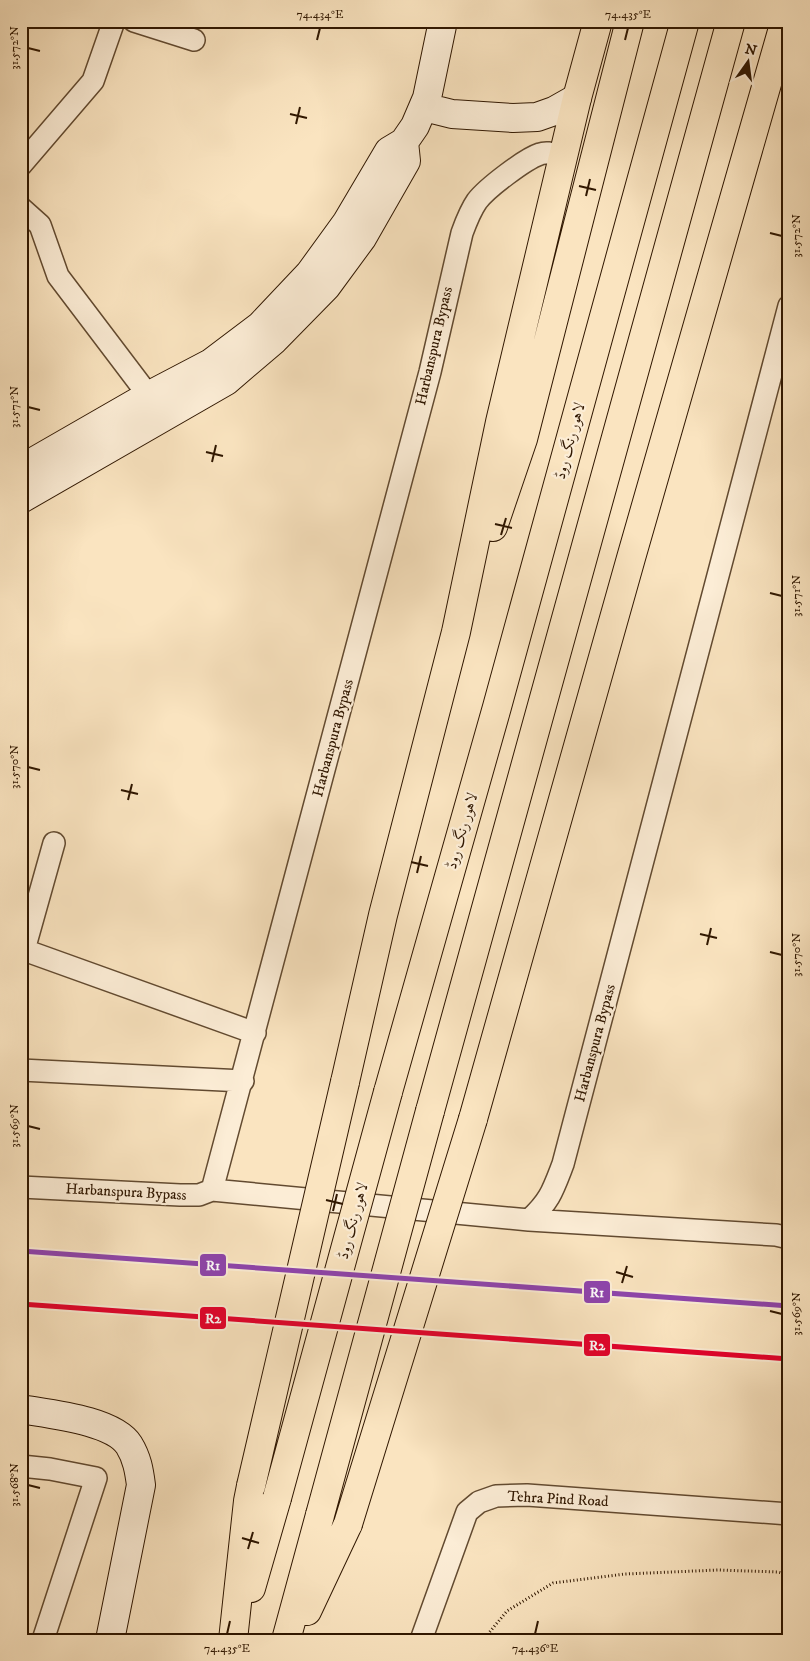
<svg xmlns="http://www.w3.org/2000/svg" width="810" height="1661" font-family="'IM FELL DW Pica',Amiri,serif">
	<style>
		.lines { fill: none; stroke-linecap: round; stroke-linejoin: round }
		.street-casing { stroke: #624a30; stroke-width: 24 }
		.secondary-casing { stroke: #301700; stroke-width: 30 }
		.highway-casing { stroke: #301700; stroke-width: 30 }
		.path { stroke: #301700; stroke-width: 3; stroke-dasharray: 1 2.5; stroke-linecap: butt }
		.street { stroke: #fcedd6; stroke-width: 21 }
		.secondary { stroke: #fcedd6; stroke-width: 28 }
		.highway { stroke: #fae4c0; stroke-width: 28 }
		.highway-bridge-casing { stroke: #301700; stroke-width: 30; stroke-linecap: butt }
		.highway-bridge { stroke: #fae4c0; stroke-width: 28 }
		.rail-1-casing { stroke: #fcedd6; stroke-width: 9 }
		.rail-2-casing { stroke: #fcedd6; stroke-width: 9 }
		.rail-1 { stroke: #8e44ad; stroke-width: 5 }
		.rail-2 { stroke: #e4002b; stroke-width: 5 }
		.ticks { fill: none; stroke: #301700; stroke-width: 2 }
		.labels { text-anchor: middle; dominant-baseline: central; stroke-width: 4.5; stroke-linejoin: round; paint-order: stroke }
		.street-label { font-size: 15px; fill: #301700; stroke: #fcedd6 }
		.line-badge { stroke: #fcedd6; stroke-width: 2 }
		.badge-label { font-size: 14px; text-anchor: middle; font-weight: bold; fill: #fff }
		.neatline { fill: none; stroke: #301700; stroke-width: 2 }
		.ticks-label { font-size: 12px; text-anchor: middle; fill: #301700 }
	</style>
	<rect width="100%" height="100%" fill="#fae4c0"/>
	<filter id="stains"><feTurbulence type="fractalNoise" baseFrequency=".004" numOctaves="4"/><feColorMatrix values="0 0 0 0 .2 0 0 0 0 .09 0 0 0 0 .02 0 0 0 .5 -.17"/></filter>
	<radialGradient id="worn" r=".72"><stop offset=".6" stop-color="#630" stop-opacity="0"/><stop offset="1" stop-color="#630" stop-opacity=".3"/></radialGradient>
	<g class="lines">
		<g class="street-casing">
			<path id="street" d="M134 21 194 40
				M21 165 93 81 114 21
				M21 208 40 225 58 276 158 408
				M54 843 24 950 255 1033
				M21 1070 243 1081
				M21 1187 180 1195H199L212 1190 529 1220 776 1235 789 1238
				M212 1190 430 372 462 233C466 222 470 211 477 201 487 188 525 159 540 154 548 151 556 155 563 156
				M529 1220C550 1201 553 1190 563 1164L789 306
				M21 1466 50 1469 96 1478 43 1640
				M421 1640 467 1512 479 1502 496 1496 527 1495 789 1514"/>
		</g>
		<g class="secondary-casing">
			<path id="secondary" d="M424 107 452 114 513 118 537 117 554 111 577 98
				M21 469 148 396 211 363 260 326 310 273 347 222 389 151 404 142 415 126 427 98 443 21
				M21 499 226 381 274 340 326 287 362 238 406 161 404 142
				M21 1409C49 1414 113 1420 129 1445 137 1458 139 1470 141 1485L110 1640"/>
		</g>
		<g class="highway-casing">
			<path id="highway" d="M493 527 523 439 630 21
				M345 1082 383 915 456 632 500 422 577 98 598 21
				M388 1092 497 707 685 21
				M430 1111 731 21
				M473 1119 631 558 785 21
				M251 1588 277 1498
				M307 1611 348 1524
				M233 1640 248 1501 251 1486
				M286 1640 320 1515"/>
		</g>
		<path class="path" d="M483 1640 507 1611 553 1583 625 1574 718 1570 778 1572 789 1575"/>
		<use href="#street" class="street"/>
		<use href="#secondary" class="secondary"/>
		<use href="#highway" class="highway"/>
		<g class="highway-bridge-casing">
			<path id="highway-bridge" d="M251 1486 345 1082
				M277 1498 388 1092
				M320 1515 430 1111
				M348 1524 473 1119"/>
		</g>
		<use href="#highway-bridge" class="highway-bridge"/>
		<g class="rail-1-casing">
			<path id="rail-1" d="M21 1251 789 1306"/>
		</g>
		<g class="rail-2-casing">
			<path id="rail-2" d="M21 1304 789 1359"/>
		</g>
		<use href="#rail-1" class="rail-1"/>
		<use href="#rail-2" class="rail-2"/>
	</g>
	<path class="ticks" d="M317 40 320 28M625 40 628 28M28 48 40 51M290 114 307 118M296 124 300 107M579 186 596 190M586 196 590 179M770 233 782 236M28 407 40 410M206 452 223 456M212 462 216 445M495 524 512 528M501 535 506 518M770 593 782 596M28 767 40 770M121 790 138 794M128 800 132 784M411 862 428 866M417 873 421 856M700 934 717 938M707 945 711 928M770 952 782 955M28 1126 40 1129M326 1200 343 1204M333 1211 337 1194M616 1272 633 1277M622 1283 627 1266M770 1311 782 1314M28 1485 40 1488M242 1538 259 1543M248 1549 253 1532M227 1634 230 1621M535 1634 538 1621"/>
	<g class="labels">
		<g class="street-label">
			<text transform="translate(434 346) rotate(-77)">Harbanspura Bypass</text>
			<text transform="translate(570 441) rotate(-75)">لاہور رنگ روڈ</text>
			<text transform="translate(333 738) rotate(-75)">Harbanspura Bypass</text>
			<text transform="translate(462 831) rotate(-74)">لاہور رنگ روڈ</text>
			<text transform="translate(595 1043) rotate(-75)">Harbanspura Bypass</text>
			<text transform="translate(126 1192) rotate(3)">Harbanspura Bypass</text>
			<text transform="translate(353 1221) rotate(-75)">لاہور رنگ روڈ</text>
			<text transform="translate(558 1499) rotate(3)">Tehra Pind Road</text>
		</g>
	</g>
	<g class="line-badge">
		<rect x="199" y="1253" width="28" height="24" rx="5" fill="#8e44ad"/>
		<rect x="583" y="1280" width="28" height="24" rx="5" fill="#8e44ad"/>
		<rect x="199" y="1306" width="28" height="24" rx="5" fill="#e4002b"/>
		<rect x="583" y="1333" width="28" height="24" rx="5" fill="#e4002b"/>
	</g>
	<g class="badge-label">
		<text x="213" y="1270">R1</text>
		<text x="597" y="1297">R1</text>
		<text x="213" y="1323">R2</text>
		<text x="597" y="1350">R2</text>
	</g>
	<rect width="810" height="1661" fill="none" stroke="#fae4c0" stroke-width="55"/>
	<g transform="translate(748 62) rotate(14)" stroke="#fcedd6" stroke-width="4" paint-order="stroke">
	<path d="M0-4L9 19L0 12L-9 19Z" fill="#301700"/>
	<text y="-8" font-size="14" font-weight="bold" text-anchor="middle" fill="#301700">N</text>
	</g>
	<rect x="28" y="28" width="754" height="1606" class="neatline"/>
	<g class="ticks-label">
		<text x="320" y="18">74.434°E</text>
		<text x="628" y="18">74.435°E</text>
		<text transform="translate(14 48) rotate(-90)" y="4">31.572°N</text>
		<text transform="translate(796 236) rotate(-90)" y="4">31.572°N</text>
		<text transform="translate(14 407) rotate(-90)" y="4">31.571°N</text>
		<text transform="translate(796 596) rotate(-90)" y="4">31.571°N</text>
		<text transform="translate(14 767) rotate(-90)" y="4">31.570°N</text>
		<text transform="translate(796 955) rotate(-90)" y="4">31.570°N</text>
		<text transform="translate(14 1126) rotate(-90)" y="4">31.569°N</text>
		<text transform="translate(796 1314) rotate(-90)" y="4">31.569°N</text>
		<text transform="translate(14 1485) rotate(-90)" y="4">31.568°N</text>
		<text x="227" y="1652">74.435°E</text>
		<text x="535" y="1652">74.436°E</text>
	</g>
	<rect width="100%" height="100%" filter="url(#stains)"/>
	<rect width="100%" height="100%" fill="url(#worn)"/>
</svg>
